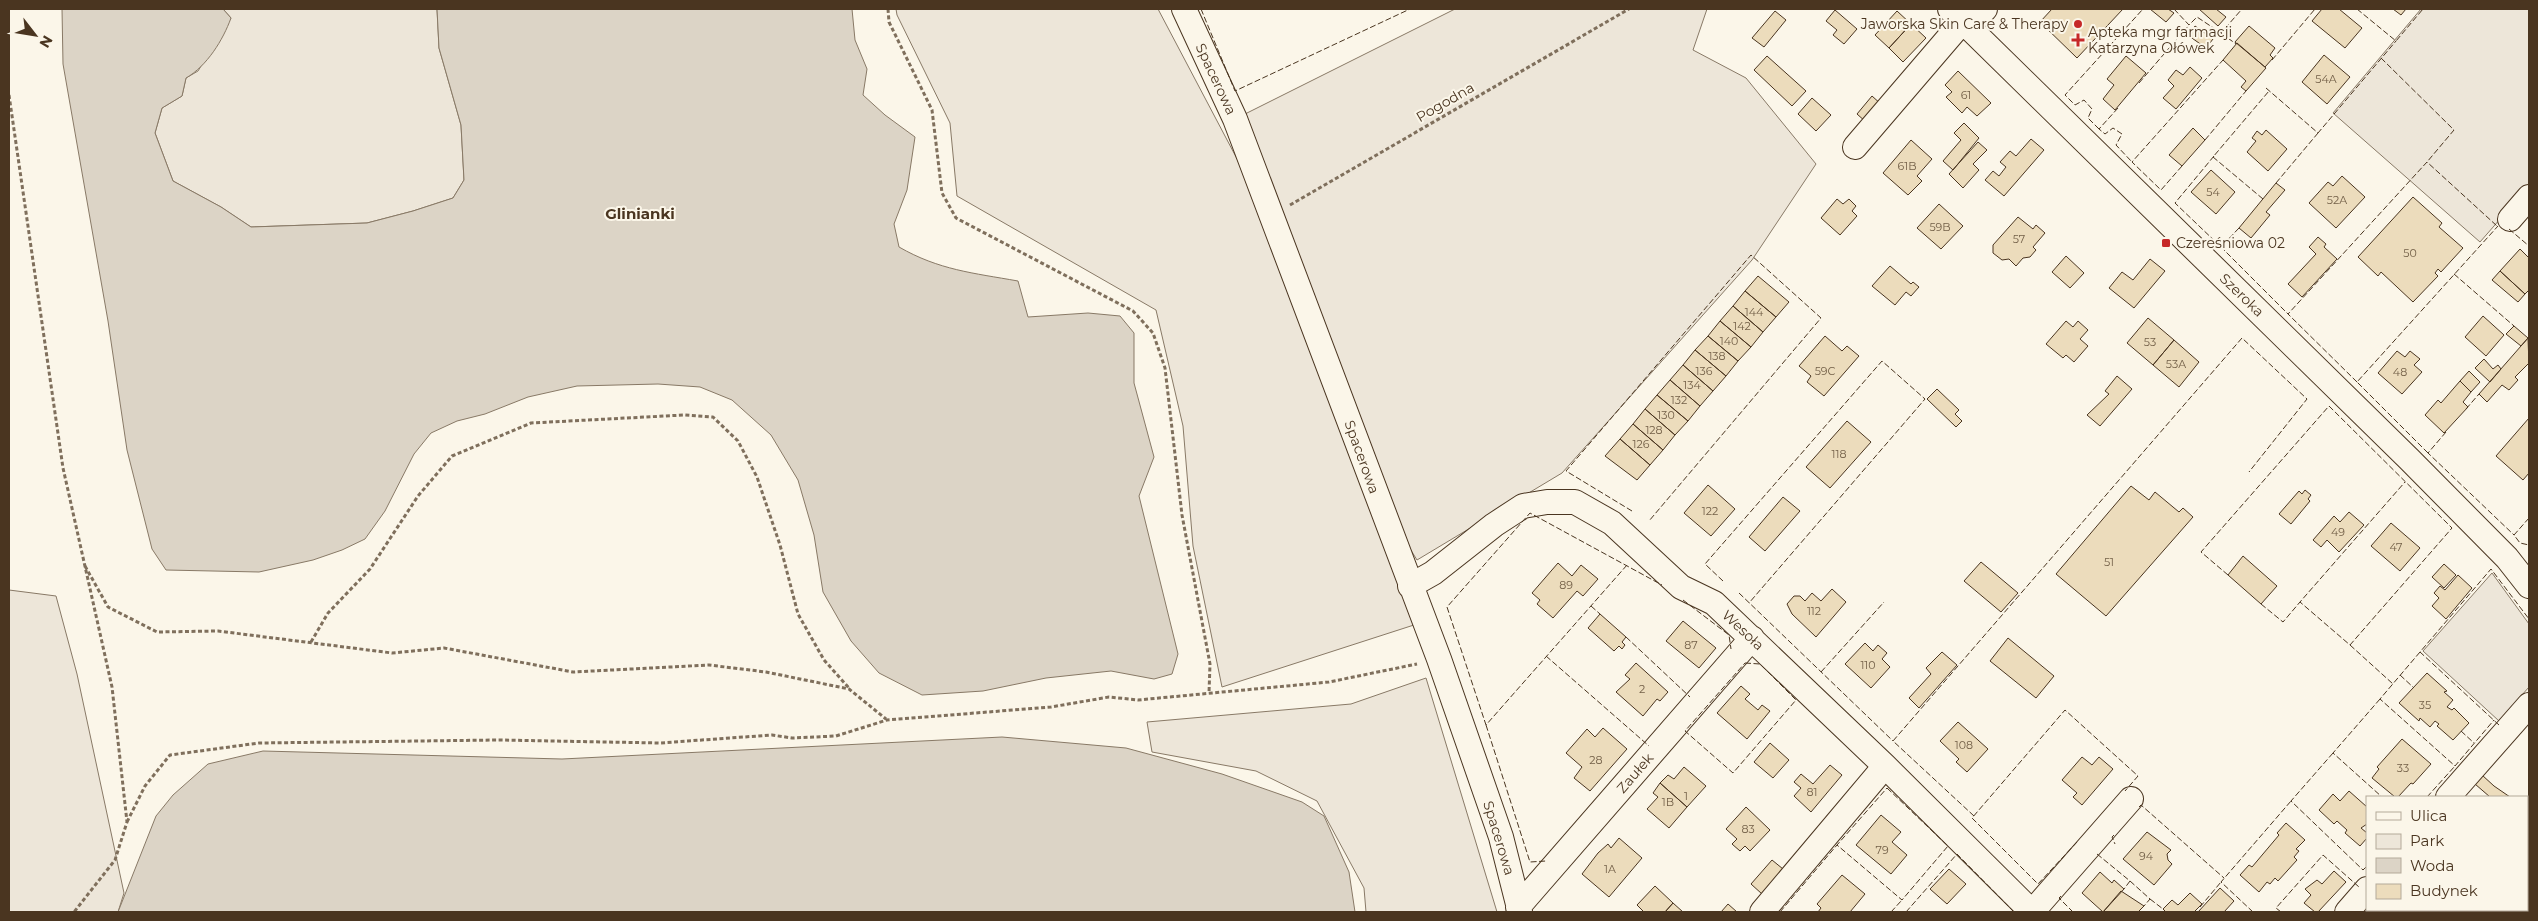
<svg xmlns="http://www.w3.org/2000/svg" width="2538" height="921" font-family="Montserrat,sans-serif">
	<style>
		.green { fill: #ede6d9; stroke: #887966 }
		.water { fill: #dcd4c6; stroke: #887966 }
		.building { fill: #ecdcbc; stroke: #4a3520 }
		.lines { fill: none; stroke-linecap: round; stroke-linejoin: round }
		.minor-casing { stroke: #4a3520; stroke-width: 26 }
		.path { stroke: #7f6f5c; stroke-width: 3; stroke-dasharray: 4 2.5; stroke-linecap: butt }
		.minor { stroke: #fbf6e9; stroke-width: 24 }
		.fence { stroke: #4a3520; stroke-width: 1; stroke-dasharray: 6 2.5; stroke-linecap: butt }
		.poi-dot { fill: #c62828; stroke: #fbf6e9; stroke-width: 2 }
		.labels { text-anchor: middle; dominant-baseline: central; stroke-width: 4; stroke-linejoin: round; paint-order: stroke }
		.number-label { font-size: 11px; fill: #725f47 }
		.poi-label { font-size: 14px; fill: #4a3520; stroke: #fbf6e9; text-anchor: start }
		.street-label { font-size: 14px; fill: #4a3520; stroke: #fbf6e9 }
		.neighbourhood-label { font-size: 15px; font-weight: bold; fill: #4a3520; stroke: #fbf6e9 }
	</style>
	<rect width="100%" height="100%" fill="#fbf6e9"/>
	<path class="green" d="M223 9H437L439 48 461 125 464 180 453 198 413 211 367 223 251 227 221 207 173 181 155 133 162 108 182 96 186 78 198 71 231 18Z
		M896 9H1158L1254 191 1417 624 1222 687 1193 546 1183 426 1156 310 957 196 950 123 897 15Z
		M1455 9H1707L1693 50 1746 78 1816 164 1752 260 1562 473 1417 560 1396 526 1241 116Z
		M2421 9H2529V186L2480 242 2333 113Z
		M2492 573 2529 624V687L2499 721 2423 651Z
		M9 590 56 596 77 674 124 893 118 912H9Z
		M1426 678 1497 912H1366L1364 888 1317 801 1256 771 1152 752 1147 722 1351 704Z"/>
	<path class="water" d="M62 9H223L231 18C223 40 207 66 186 78L182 96 162 108 155 133 173 181 221 207 251 227 367 223 413 211 453 198 464 180 461 125 439 48 437 9H852L855 40 867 69 863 95 885 115 915 137 907 190 894 224 899 247C939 270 973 273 1018 281L1028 317 1088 313 1120 316 1134 333V383L1154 457 1139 496 1178 654 1172 674 1154 679 1111 671 1046 678 983 691 922 695 879 673 851 641 823 592 814 535 798 480 771 435 732 400 700 387 658 384 577 386 528 397 485 414 457 421 431 433 414 454 385 511 365 539 342 550 313 560 259 572 166 570 152 549 127 450 108 321 63 64Z
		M1002 737 1126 748 1222 774 1302 802 1324 816 1349 872 1355 912H118L156 816 173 795 208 764 263 751 562 759Z"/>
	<path class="building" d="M2052 9H2123L2077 58 2040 22Z
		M2150 9H2168L2174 13 2166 22Z
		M2199 9H2216L2226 17 2218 26Z
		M2322 9H2339L2362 28 2345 48 2312 21Z
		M2393 9H2406L2401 15Z
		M1835 10 1857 29 1844 44 1833 35 1837 30 1826 21Z
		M1775 11 1786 20 1764 47 1752 38Z
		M1897 11 1911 24 1889 48 1875 35Z
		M1911 24 1926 38 1903 62 1889 48Z
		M2195 26 2213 39 2206 48 2189 36Z
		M2249 26 2275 48 2270 55 2273 58 2265 67 2235 42Z
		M2237 43 2266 68 2246 91 2241 87 2246 81 2223 60Z
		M2324 55 2350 77 2327 104 2302 82Z
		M1767 56 1806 91 1792 106 1754 70Z
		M2126 56 2146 73 2115 110 2103 99 2114 85 2107 79Z
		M2190 67 2202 78 2176 109 2163 98 2174 86 2168 80 2176 70 2183 75Z
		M1958 71 1991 103 1977 116 1967 107 1962 113 1946 97 1952 92 1945 85Z
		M1872 96 1882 105 1866 122 1857 114Z
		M1812 98 1831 115 1816 131 1798 114Z
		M1964 123 1979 138 1953 170 1943 161 1961 140 1954 133Z
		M2193 128 2205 140 2182 166 2169 155Z
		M2266 130 2287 149 2268 171 2247 152 2256 141 2252 138 2257 131 2262 135Z
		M2031 139 2044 150 2004 196 1985 180 1993 171 1999 176 2006 167 2000 162 2010 151 2016 156Z
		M1911 140 1932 159 1917 176 1922 181 1908 195 1883 173Z
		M1978 142 1987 150 1973 164 1979 170 1963 188 1949 174Z
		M2211 170 2235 192 2216 214 2191 192Z
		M2342 176 2365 197 2336 228 2309 203 2328 182 2333 186Z
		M2276 183 2285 190 2266 212 2270 215 2251 238 2239 228Z
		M2413 197 2442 223 2439 227 2463 248 2441 272 2438 269 2435 273 2438 276 2413 302 2381 272 2378 276 2358 257Z
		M1837 199 1843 204 1849 199 1856 206 1852 211 1857 216 1840 235 1821 218Z
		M1939 204 1963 226 1941 249 1917 228Z
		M2018 217 2033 229 2036 225 2045 233 2033 247 2036 250 2030 257 2023 258 2016 266 2009 259 2002 260 1993 253V245Z
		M2318 237 2326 244 2324 247 2337 259 2302 297 2288 284 2316 254 2309 247Z
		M2520 249 2529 258V290L2525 294 2500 271Z
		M2066 256 2084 273 2070 288 2052 272Z
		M2150 259 2165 271 2134 308 2109 288 2122 272 2133 280Z
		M1890 266 1911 284 1913 282 1919 287 1911 296 1906 292 1895 305 1872 286Z
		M2500 271 2525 294 2518 302 2492 280Z
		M1758 276 1789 302 1776 317 1745 291Z
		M1745 291 1776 317 1763 332 1733 306Z
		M1733 306 1763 332 1751 347 1720 321Z
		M2483 316 2504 335 2486 356 2465 337Z
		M2148 318 2174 340 2153 365 2127 343Z
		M1720 321 1751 347 1738 361 1708 336Z
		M2066 321 2073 327 2078 321 2088 330 2080 339 2088 346 2074 362 2066 355 2063 358 2046 344Z
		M2514 326 2528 338 2521 346 2506 334Z
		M1708 336 1738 361 1726 376 1695 350Z
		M1825 336 1842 351 1847 346 1859 356 1824 396 1807 382 1811 376 1799 366Z
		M2528 338 2529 365 2528 364 2515 377 2518 380 2509 390 2502 385 2487 402 2479 394Z
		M2174 340 2199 362 2179 387 2153 365Z
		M1695 350 1726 376 1713 391 1683 365Z
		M2397 351 2405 357 2410 351 2420 359 2414 365 2422 372 2402 394 2378 373Z
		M2484 359 2493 369 2498 365 2501 369 2490 382 2475 368Z
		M1683 365 1713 391 1700 406 1670 380Z
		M2469 371 2480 382 2471 392 2460 381Z
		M2117 376 2132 389 2100 426 2087 415 2109 394 2105 391Z
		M1670 380 1700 406 1688 421 1657 395Z
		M2460 381 2471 392 2463 402 2468 407 2444 433 2425 415 2438 400 2441 403Z
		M1937 389 1959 410 1955 414 1962 421 1956 427 1927 399Z
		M1657 395 1688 421 1675 435 1645 409Z
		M1645 409 1675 435 1663 450 1633 424Z
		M2529 418V473L2523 480 2496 456Z
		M1847 421 1871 442 1830 488 1806 467Z
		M1633 424 1663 450 1650 465 1620 439Z
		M1620 439 1650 465 1637 480 1605 456Z
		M1708 485 1735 509 1711 536 1684 513Z
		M2131 486 2149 500 2155 492 2179 512 2183 508 2193 517 2106 616 2056 574Z
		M2305 490 2311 495 2308 499 2310 501 2291 524 2279 514 2299 491 2302 494Z
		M1783 497 1800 511 1765 551 1749 537Z
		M2349 512 2364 525 2339 552 2327 540 2321 547 2313 540 2334 516 2340 522Z
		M2391 523 2420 548 2400 571 2371 546Z
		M2243 556 2277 586 2261 604 2228 575Z
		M1981 562 2018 593 2001 612 1964 581Z
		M1558 563 1572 576 1581 565 1598 579 1583 596 1577 591 1553 618 1537 604 1540 600 1532 593Z
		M2444 564 2456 575 2444 588 2432 577Z
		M2458 575 2472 588 2446 619 2432 606 2439 598 2434 593 2440 586 2445 590Z
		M1832 589 1846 602 1816 637 1792 614 1787 604 1794 596H1800L1805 601 1812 593 1821 601Z
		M1600 614 1626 637 1622 642 1625 645 1622 649 1619 646 1614 651 1588 628Z
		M1683 621 1716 648 1699 668 1666 641Z
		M2008 638 2054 676 2036 698 1990 661Z
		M1865 643 1873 651 1878 645 1887 653 1882 659 1890 667 1871 688 1845 664Z
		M1942 652 1957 665 1919 708 1909 698 1931 674 1926 668Z
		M1636 663 1668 692 1660 701 1657 699 1643 716 1616 692 1630 679 1625 675Z
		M2427 673 2447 691 2444 692 2453 700 2447 707 2452 710 2454 708 2469 723 2453 740 2437 726 2439 724 2435 721 2430 727 2420 718 2419 721 2399 703Z
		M1741 686 1750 694 1745 699 1758 710 1762 705 1770 711 1747 739 1717 713Z
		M1958 722 1988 749 1967 772 1956 762 1959 759 1940 741Z
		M1603 728 1627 749 1590 791 1574 778 1582 767 1566 753 1587 729 1595 737Z
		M2402 739 2431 764 2413 784 2411 783 2398 797H2395L2372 778 2379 769 2377 767Z
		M1770 743 1789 760 1773 778 1754 762Z
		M2082 757 2092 765 2099 757 2113 769 2082 805 2073 797 2077 793 2062 780Z
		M1830 765 1842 775 1811 812 1794 796 1801 788 1794 782 1801 774 1813 784Z
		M1684 767 1706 786 1687 807 1660 783 1668 775 1674 779Z
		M2482 775 2494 786 2510 797H2490L2475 784Z
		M1660 783 1687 807 1669 828 1647 809 1658 797 1653 793Z
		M2349 791 2367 807V824L2361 828 2367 833V838L2360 846 2345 833 2347 830 2337 821 2334 824 2319 810 2333 794 2340 801Z
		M1746 807 1770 830 1750 851 1745 846 1740 851 1732 844 1737 839 1726 829Z
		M1881 815 1901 832 1892 842 1907 855 1891 874 1856 845Z
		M2286 823 2305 840 2296 849 2299 851 2294 857 2297 860 2278 881 2275 878 2270 884 2267 882 2259 892 2240 875 2249 865 2252 867 2279 835 2277 833Z
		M2147 832 2171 850 2167 854 2168 860 2172 864 2154 885 2123 859Z
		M1619 838 1642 858 1609 897 1582 874 1598 853 1608 844 1611 848Z
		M1772 860 1783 869 1762 894 1751 884Z
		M1949 869 1966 884 1947 904 1930 889Z
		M2334 871 2346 882 2318 912H2315L2304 903 2311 895 2305 889 2317 880 2322 884Z
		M2100 872 2112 883 2114 880 2124 889 2103 912 2082 893Z
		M1842 875 1865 894 1850 912H1818L1821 908 1817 904Z
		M1655 886 1673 903 1665 912H1644L1637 905Z
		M2220 888 2234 901 2224 912H2198Z
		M2121 891 2144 906 2138 912H2103Z
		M2190 893 2202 904 2194 912H2166L2163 909 2172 900 2178 905Z
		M1673 903 1683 912H1665Z
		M1728 904 1737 912H1721Z
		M2476 910H2493L2490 912H2474Z"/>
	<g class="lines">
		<g class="minor-casing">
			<path id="minor" d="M1184 9 1235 119 1439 659 1501 837 1520 912
				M1950 9 2409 459 2507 558 2529 586
				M1968 26 1985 9
				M1855 147 1963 21
				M2510 219 2529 197
				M1410 586 1433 573 1494 525 1523 506 1547 502H1575L1612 523 1681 587 1714 603 1885 766 2032 912
				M2448 797 2529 705
				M2527 880 2529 877
				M1518 907 1752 638
				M1762 912 1885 766
				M2032 912 2131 799
				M2347 912 2367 889"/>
		</g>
		<path class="path" d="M888 9 889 22 932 110 942 193 956 218 1133 311 1153 333 1165 368 1182 515 1210 664 1209 693
			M9 95 63 468 112 687 127 822 115 860 74 912
			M1290 205 1629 9
			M85 566 108 607 157 632 218 631 392 653 444 648 573 672 709 665 766 672 849 689 886 719
			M311 642 328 613 370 569 418 496 452 456 531 423 684 415 713 417 738 441 757 477 780 545 798 614 824 660 849 688
			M127 822 145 786 170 755 259 743 499 740 660 743 772 735 792 738 836 736 887 720 1051 707 1109 697 1138 700 1329 682 1417 664"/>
		<use href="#minor" class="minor"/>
		<path class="fence" d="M1201 9 1235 91 1410 9
			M2174 9 2189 25 2197 17 2221 33 2242 9
			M2357 9 2396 41 2423 9
			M2221 33 2236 44
			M2381 58 2454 130 2427 162
			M2272 60 2315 9
			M2139 83 2189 25
			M2266 88 2318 133 2396 41
			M2118 108 2099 129 2105 134 2113 128 2122 134 2116 145 2132 162
			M2099 129 2088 118 2092 109 2084 100 2075 105 2065 95 2143 9
			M2205 140 2246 91
			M2214 156 2175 203 2221 247
			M2182 166 2161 190 2132 162 2223 60
			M2276 183 2318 133
			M2263 199 2213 157 2269 91
			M2239 228 2221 247 2288 314
			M2509 229 2529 246
			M2454 274 2514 326
			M2357 382 2288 314 2427 162 2497 226
			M2466 409 2479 394
			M2446 432 2428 453 2514 535
			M2428 453 2357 382 2498 226
			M1632 511 1566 471 1751 255 1821 318 1649 521
			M2529 518 2514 535 2520 543 2529 545
			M1627 565 1486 725 1447 607 1530 513 1662 585
			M2228 575 2201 552 2329 406 2452 528 2350 645 2300 602 2405 482
			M1723 581 1705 564 1882 361 1925 399 1749 603
			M1739 593 1893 741
			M1683 600 1729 635 1731 649
			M2261 604 2283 622 2300 602
			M1591 606 1600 614
			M1626 637 1690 697
			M2350 645 2393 684
			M2420 652 2380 699 2455 766 2494 720
			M1546 656 1649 746
			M1745 663 1760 664 1796 700 1733 773 1685 731Z
			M1821 672 1884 602
			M2400 675 2414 688
			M2380 699 2333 753 2382 797
			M1486 725 1530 862 1546 861
			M2499 725 2420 652 2491 569 2529 619
			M2461 731 2474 743
			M2333 753 2291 801 2363 870 2367 866
			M1887 788 1948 846 1902 900 1837 845Z
			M2427 797 2455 766
			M2139 807 2141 805 2224 878
			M1974 816 1893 741 2242 338 2307 399 2249 472
			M2527 827 2529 829
			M2114 835 2112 837 2115 844
			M2077 842 2038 884 1972 818 2065 710 2138 776 2125 791
			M2097 854 2130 881 2124 889
			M2130 881 2150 899 2144 906
			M2061 896 2059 898 2073 912
			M2150 899 2163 909
			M2200 907 2221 882
			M2433 910 2436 912
			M1780 912 1837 845
			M1891 912 1902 900
			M1906 912 1957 854 2014 912
			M2253 912 2221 882 2291 801
			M2281 912 2276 908 2323 855 2359 887
			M2365 912 2367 910"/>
	</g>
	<g class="poi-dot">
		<circle cx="2078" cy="24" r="5"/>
		<path d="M2075.5 32.5h5v5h5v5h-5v5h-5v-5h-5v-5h5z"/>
		<rect x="2161" y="238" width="10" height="10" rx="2.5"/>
	</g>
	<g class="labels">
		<g class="number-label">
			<text x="2326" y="79">54A</text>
			<text x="1966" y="95">61</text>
			<text x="1907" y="166">61B</text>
			<text x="2213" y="192">54</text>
			<text x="2337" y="200">52A</text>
			<text x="1940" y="227">59B</text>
			<text x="2019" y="239">57</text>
			<text x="2410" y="253">50</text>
			<text x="1754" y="312">144</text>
			<text x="1742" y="326">142</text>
			<text x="1729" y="341">140</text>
			<text x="2150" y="342">53</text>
			<text x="1717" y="356">138</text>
			<text x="2176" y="364">53A</text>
			<text x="1704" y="371">136</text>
			<text x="1825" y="371">59C</text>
			<text x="2400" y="372">48</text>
			<text x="1692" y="385">134</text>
			<text x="1679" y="400">132</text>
			<text x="1666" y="415">130</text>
			<text x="1654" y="430">128</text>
			<text x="1641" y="444">126</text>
			<text x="1839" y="454">118</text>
			<text x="1710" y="511">122</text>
			<text x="2338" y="532">49</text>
			<text x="2396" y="547">47</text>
			<text x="2109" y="562">51</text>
			<text x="1566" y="585">89</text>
			<text x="1814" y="611">112</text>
			<text x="1691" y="645">87</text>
			<text x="1868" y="665">110</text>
			<text x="1642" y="689">2</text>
			<text x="2425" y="705">35</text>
			<text x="1964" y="745">108</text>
			<text x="1596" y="760">28</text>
			<text x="2403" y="768">33</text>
			<text x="1812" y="792">81</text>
			<text x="1686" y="796">1</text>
			<text x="1668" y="802">1B</text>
			<text x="1748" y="829">83</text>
			<text x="1882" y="850">79</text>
			<text x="2146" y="856">94</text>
			<text x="1610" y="869">1A</text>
		</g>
		<g class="poi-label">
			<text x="2068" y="24" text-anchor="end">Jaworska Skin Care &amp; Therapy</text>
			<text x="2088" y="32">Apteka mgr farmacji<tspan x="2088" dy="16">Katarzyna Ołówek</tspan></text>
			<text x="2176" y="243">Czereśniowa 02</text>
		</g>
		<g class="street-label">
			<text transform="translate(1216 79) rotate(65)">Spacerowa</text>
			<text transform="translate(1445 102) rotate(-30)">Pogodna</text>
			<text transform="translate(2242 295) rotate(44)">Szeroka</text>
			<text transform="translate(1362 457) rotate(70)">Spacerowa</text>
			<text transform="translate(1743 630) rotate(43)">Wesoła</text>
			<text transform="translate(1635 773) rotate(-49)">Zaułek</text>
			<text transform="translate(1499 838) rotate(73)">Spacerowa</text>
		</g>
		<g class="neighbourhood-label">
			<text x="640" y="213">Glinianki</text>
		</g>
	</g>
	<rect width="2538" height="921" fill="none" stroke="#4a3520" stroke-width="20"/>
	<rect x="2366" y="796" width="162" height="115" fill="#fbf6e9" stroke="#b4a999"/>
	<rect x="2376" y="812" width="25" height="8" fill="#fbf6e9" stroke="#b4a999"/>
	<text x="2410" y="821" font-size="15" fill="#4a3520">Ulica</text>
	<rect x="2376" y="834" width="25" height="15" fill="#ede6d9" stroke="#b4a999"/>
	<text x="2410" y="846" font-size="15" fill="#4a3520">Park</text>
	<rect x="2376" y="858" width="25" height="15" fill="#dcd4c6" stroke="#b4a999"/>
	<text x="2410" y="871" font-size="15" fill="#4a3520">Woda</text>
	<rect x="2376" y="884" width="25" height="15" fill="#ecdcbc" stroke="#b4a999"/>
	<text x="2410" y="896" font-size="15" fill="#4a3520">Budynek</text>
	<g transform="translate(35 35) rotate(121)" stroke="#fbf6e9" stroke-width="4" paint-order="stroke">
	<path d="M0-4L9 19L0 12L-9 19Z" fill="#4a3520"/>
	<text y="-8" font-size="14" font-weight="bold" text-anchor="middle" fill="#4a3520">N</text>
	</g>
</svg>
